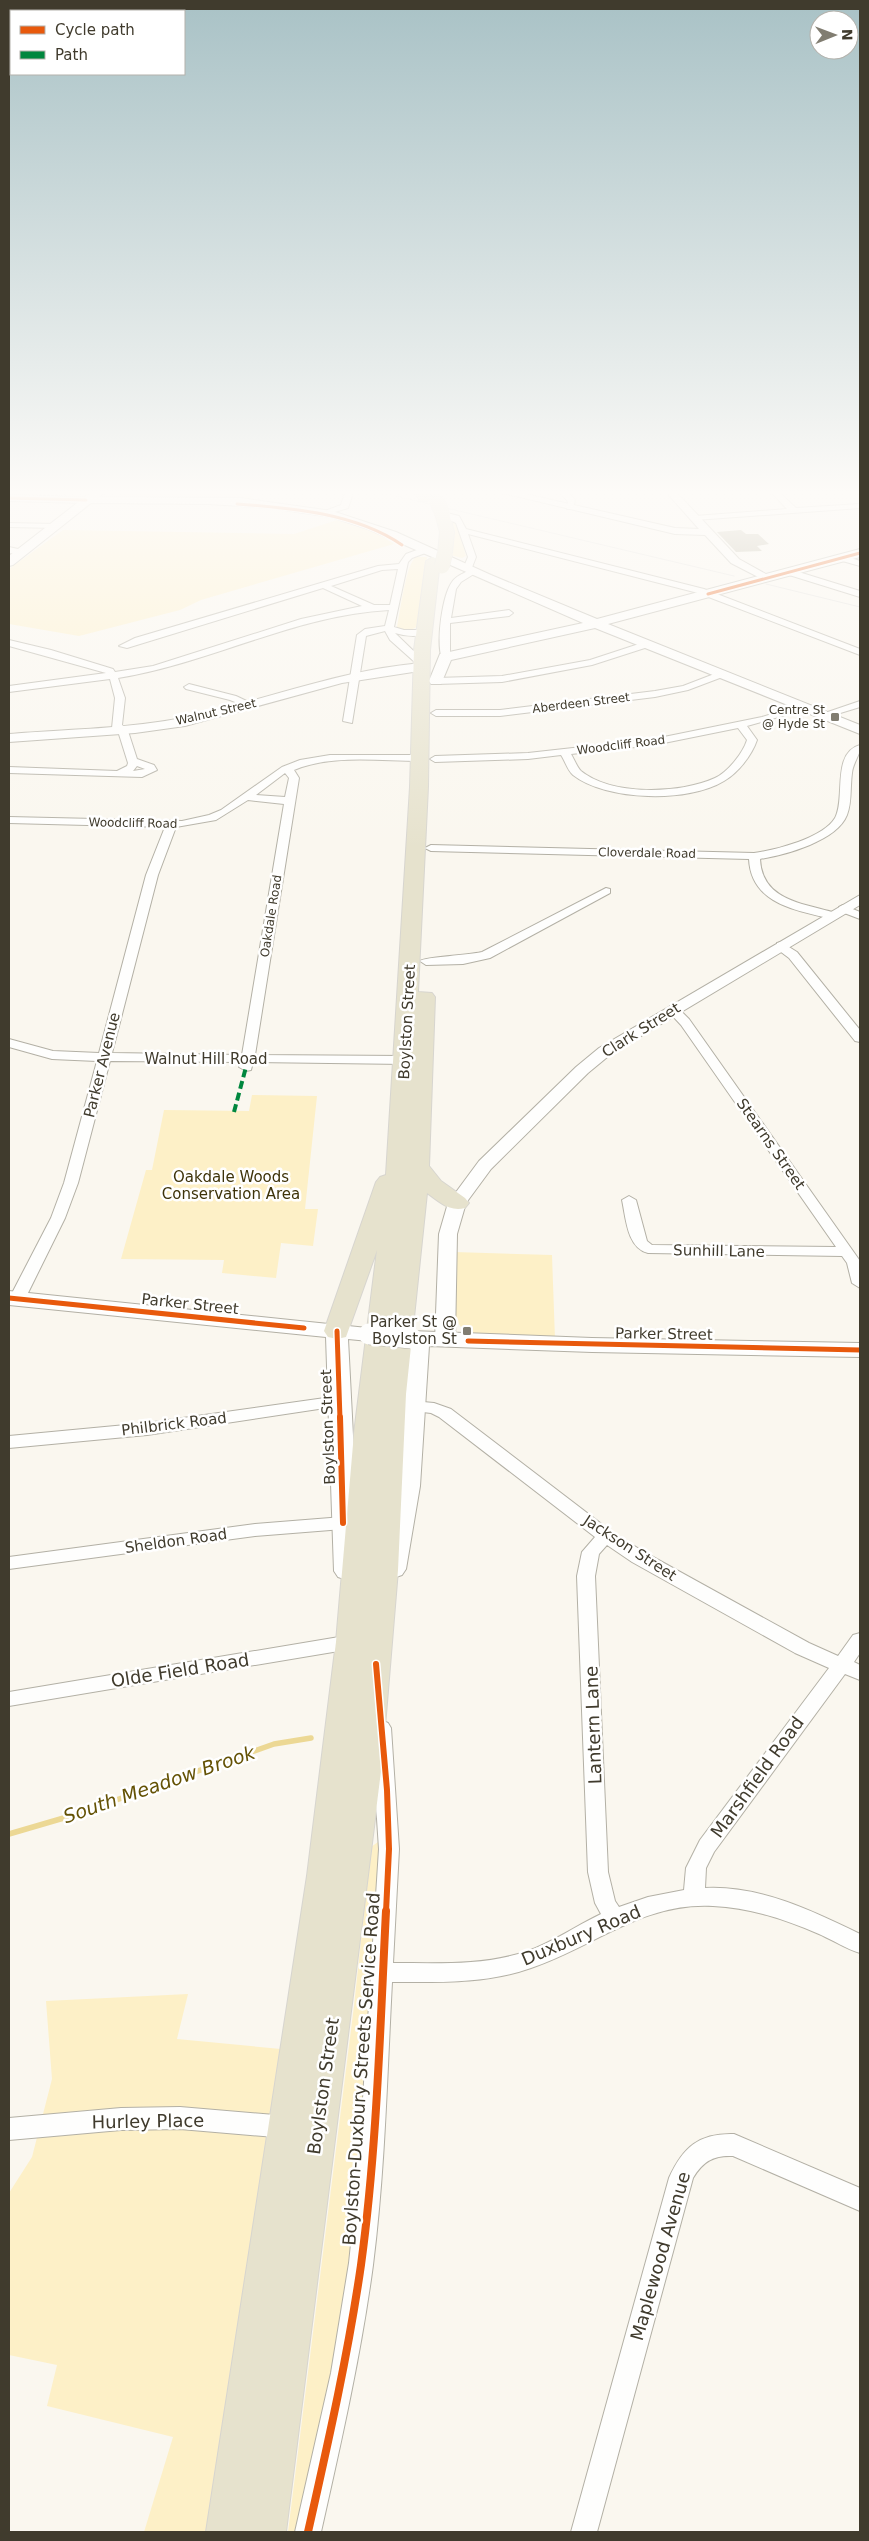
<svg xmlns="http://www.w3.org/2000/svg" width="869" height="2541" font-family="'DejaVu Sans',sans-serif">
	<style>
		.green { fill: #fdf0c7 }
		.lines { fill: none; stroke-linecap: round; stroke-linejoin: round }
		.stream { stroke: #ecd894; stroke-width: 5.5 }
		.building { fill: #aca68e }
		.minor-casing { stroke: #b3b0a5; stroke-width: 2 }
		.tertiary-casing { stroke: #b3b0a5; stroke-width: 2 }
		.secondary-casing { stroke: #b3b0a5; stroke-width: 2 }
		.trunk-casing { stroke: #d7d5cf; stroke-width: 2 }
		.minor { fill: #fefefd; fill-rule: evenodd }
		.tertiary { fill: #fefefd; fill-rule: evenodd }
		.secondary { fill: #fefefd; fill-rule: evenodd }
		.trunk { fill: #e6e2cd; fill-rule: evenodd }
		.tram { stroke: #dfdedb; stroke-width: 1 }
		.secondary-bridge-casing { stroke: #b3b0a5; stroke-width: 22; stroke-linecap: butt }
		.trunk-bridge-casing { stroke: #d7d5cf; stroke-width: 16; stroke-linecap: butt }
		.secondary-bridge { stroke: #fefefd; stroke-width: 21 }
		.trunk-bridge { stroke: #e6e2cd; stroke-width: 15 }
		.quiet { stroke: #00873e; stroke-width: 4; stroke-dasharray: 8 4; stroke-linecap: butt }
		.cycleway-far3-casing { stroke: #fff; stroke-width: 5 }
		.cycleway-far2-casing { stroke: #fff; stroke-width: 8 }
		.cycleway-far1-casing { stroke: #fff; stroke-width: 9 }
		.cycleway-casing { stroke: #fff; stroke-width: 11 }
		.cycleway-far3 { stroke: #e8590c; stroke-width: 3 }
		.cycleway-far2 { stroke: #e8590c; stroke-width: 5 }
		.cycleway-far1 { stroke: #e8590c; stroke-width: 6 }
		.cycleway { stroke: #e8590c; stroke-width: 8 }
		.poi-dot { fill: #817d71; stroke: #fff; stroke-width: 2 }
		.labels { text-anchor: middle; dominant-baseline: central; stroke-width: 5; stroke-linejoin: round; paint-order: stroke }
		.far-street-label { font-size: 12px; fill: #403b2d; stroke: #fff }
		.far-poi-label { font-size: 12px; fill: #403b2d; stroke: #fff; text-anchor: end }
		.street-label { font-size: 15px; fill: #403b2d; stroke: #fff }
		.park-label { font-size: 15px; fill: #3e3309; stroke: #fff }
		.poi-label { font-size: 15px; fill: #403b2d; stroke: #fff; text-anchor: end }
		.near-street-label { font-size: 18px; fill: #403b2d; stroke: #fff }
		.near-water-label { font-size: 19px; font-style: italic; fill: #645205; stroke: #fff }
	</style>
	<rect width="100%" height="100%" fill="#faf7ef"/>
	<path class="green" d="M122 493H255L252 498 120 496Z
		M450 519C460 525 463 546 466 556L462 558 450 555Z
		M337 520 377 533 394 544 201 600 180 610 79 636 9 624V569L63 530 294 534Z
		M416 557H427L417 627C411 630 403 633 397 627 400 613 406 563 416 557Z
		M252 1095 317 1096 305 1209H318L313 1246 281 1243 276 1278 222 1273 224 1260 121 1259 146 1170H152L164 1110 249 1111Z
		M454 1252 552 1255 555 1339 477 1334 463 1330 455 1318Z
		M378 1842 380 1850 365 2096 349 2273 325 2412 296 2532H288L354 2006 371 1847Z
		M188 1994 177 2039 281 2049 209 2532H144L173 2437 47 2406 57 2365 9 2355V2193L32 2157 52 2079 46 2001Z"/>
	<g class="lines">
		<path class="stream" d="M9 1834 74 1815 274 1744 311 1738"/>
	</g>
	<path class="building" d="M741 530 746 534H758L769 544 757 546 762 551 736 552 717 532Z"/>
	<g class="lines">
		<g class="minor-casing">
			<path id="minor" d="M345 493H353L348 508 325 515V511L341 505Z
				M561 493H569L575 500 573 509H567L568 502Z
				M772 493H780L796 508 860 504V508L695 520 691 518 695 516 787 509Z
				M439 511 459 516 466 529 704 589 860 649V655L698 593 468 534 476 557 471 570 477 572 461 582 456 589 451 618 509 610 513 613 509 616 450 623V657L442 659C436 643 442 596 452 582 456 576 462 574 468 571L463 569 468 557 456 523 439 515Z
				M9 523 55 524 59 526 55 528 9 527Z
				M9 547 27 551 23 554 9 553Z
				M425 547 428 548V552L412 558 408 562 394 627 404 630H426L428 632C420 638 404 636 395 633L426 663 418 665 390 640 385 631 366 636 352 723 343 721 357 635 365 629 385 626 389 610C295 615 211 663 118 678L125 698 122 725 127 728 137 759 154 765 157 770 142 777 9 773V767L117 771 127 766 128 763 118 731 112 728 115 698 110 679 9 692V686L106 673 9 646V640L51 650 113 669 115 672 153 666 301 619 362 606 323 588 127 648 119 646 135 638 378 566 399 564 406 554ZM398 569 390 605H374L331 586 382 570ZM137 766 145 769 133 771Z
				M842 555 860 561V566L839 560 838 558Z
				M789 569 860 591V597L786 574V570Z
				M648 641 651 642V646L592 665 502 682 436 684 431 681 436 678 502 676 590 660Z
				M722 671 727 674 725 676 688 690 655 697 500 716H436L431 713 436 710H500L655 691 683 686Z
				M189 684 236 696 255 705 250 708 230 700 186 689 184 687Z
				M860 701V707L824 718 819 715Z
				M804 704 807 705V709L747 726 757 740C752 755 738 773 724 781 689 803 606 801 573 775 568 771 565 761 561 755L528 759 435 762 430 759 435 756 528 753 654 739 762 717ZM738 728 747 740C743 753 728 772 715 778 680 794 612 796 581 771 577 767 574 759 571 754L654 745Z
				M860 745C861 755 853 762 852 773 850 787 852 802 847 815 837 841 785 855 760 859 762 901 803 903 836 913V917L832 919C796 910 751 904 749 859L431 851 425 848 431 845 754 853C776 850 823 838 835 818 846 799 831 753 860 745Z
				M330 755H420L425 758 420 761C379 761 332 754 294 770L299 778 255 1055 405 1056 412 1060 405 1064 253 1062 251 1070 246 1071 239 1067 240 1062 110 1061 78 1183 65 1218 25 1299 22 1302H12L9 1299 51 1218 64 1183 97 1061 52 1059 9 1047V1039L53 1051 99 1053 146 875 165 827 9 823V817L182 821 209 815 221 810 282 767 300 760ZM285 773 289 778 285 797 256 795ZM248 800 284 804 242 1055 112 1053 158 875 176 827 216 820Z
				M606 888 610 889V893L490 958 463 964 426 965 420 961C424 957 471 955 482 952Z
				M843 905 860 912V919L839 911V907Z
				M781 942 797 952 860 1030V1042L855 1041 789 958 777 949V943Z
				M673 1006 677 1007 689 1019 860 1261V1288L852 1283 847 1263 842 1256 648 1253C627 1248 626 1218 622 1200L629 1196 636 1200 647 1241 652 1245 836 1247 681 1025 667 1010Z
				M339 1396 345 1397 347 1401 345 1405 147 1435 9 1448V1436L147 1423Z
				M412 1401 434 1403 451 1409 612 1532 644 1552 809 1643 838 1656 853 1635 860 1633V1653L854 1662 860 1665V1680L845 1674 714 1852 706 1868 705 1888C759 1885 813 1911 860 1934V1953C846 1949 833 1940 819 1934 784 1919 751 1908 713 1906 642 1902 594 1947 531 1968 486 1984 439 1982 392 1982 387 2076 385 2171 373 2265 361 2355 341 2443 321 2532H295L331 2373 349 2263 358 2176 379 1849 371 1728 374 1723 381 1720 388 1723 391 1728 399 1849 393 1963C438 1963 484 1966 528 1951 553 1942 576 1926 601 1914L595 1903 588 1872 577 1576 582 1552 595 1537 439 1417 431 1413 406 1410 404 1406 406 1402ZM607 1545 632 1562 795 1653 829 1668 700 1840 686 1868 684 1890 648 1897 619 1907 615 1901 608 1872 595 1576 599 1554Z
				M343 1517 349 1519 352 1523 349 1527 343 1529 255 1536 9 1569V1557L255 1524Z
				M351 1635 358 1637 360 1642 358 1647 351 1649 9 1706V1692Z
				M180 2107 287 2116 295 2119 298 2127 295 2135 287 2138 180 2129 121 2130 9 2140V2118L121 2108Z
				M734 2134 860 2188V2211L733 2156C714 2155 703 2161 693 2178L597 2532H571L669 2178C683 2147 699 2133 734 2134Z"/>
		</g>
		<g class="tertiary-casing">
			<path id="tertiary" d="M503 493H521L675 528 699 529 667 493H677L739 559 773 578 768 581 764 580 731 563 705 535 675 534Z
				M9 495 86 497 91 500 86 503 9 501Z
				M860 895V905L611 1054 588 1073 491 1169 466 1203 457 1234 455 1340 452 1344 445 1346 438 1344 435 1340 439 1234 448 1203 479 1161 576 1067 599 1048Z"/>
		</g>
		<g class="secondary-casing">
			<path id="secondary" d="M90 493H103L99 497 240 498 332 511 396 532 491 575 597 619 860 549V557L608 624 860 725V734L595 628 451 660 441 684H431L429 681 440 654 583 623 368 529 331 517 271 508 209 504 91 503 13 565 9 566V556Z
				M421 663 426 664 428 667 426 670 342 683 185 726 135 733 9 742V734C68 729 129 729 187 717 266 700 340 670 421 663Z
				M9 1291 377 1329 380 1334 377 1339 369 1341 348 1339 360 1571 356 1577 347 1580 338 1577 334 1571 326 1337 9 1305Z
				M411 1331 592 1338 860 1343V1357L592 1352 429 1346 420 1486 406 1569 402 1575 393 1578 384 1575 380 1569 396 1486 407 1344 400 1338 403 1333Z"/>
		</g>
		<g class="trunk-casing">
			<path id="trunk" d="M416 493H430L432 498 425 502 420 501Z
				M442 509 449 513 454 532 452 553 445 557 438 553 440 532 435 513Z
				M433 557 440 561 430 650 428 787 418 992 432 993 435 997 429 1166 441 1181 465 1198 469 1203 465 1208C449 1212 440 1202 427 1193L406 1394 398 1570 382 1763 286 2532H206L307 1876 336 1642 354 1433 377 1250 346 1337 337 1339 328 1337 324 1331 376 1182 380 1177 386 1175 410 787 414 650 426 561Z"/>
		</g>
		<use href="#minor" class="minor"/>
		<use href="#tertiary" class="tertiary"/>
		<use href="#secondary" class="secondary"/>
		<use href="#trunk" class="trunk"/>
		<path class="tram" d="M383 493 734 576
			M766 584 860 607"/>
		<g class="secondary-bridge-casing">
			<path id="secondary-bridge" d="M369 1334 411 1338"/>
		</g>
		<g class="trunk-bridge-casing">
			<path id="trunk-bridge" d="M437 501 442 513
				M442 566 445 553"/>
		</g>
		<use href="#secondary-bridge" class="secondary-bridge"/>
		<use href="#trunk-bridge" class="trunk-bridge"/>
		<path class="quiet" d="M234 1112 246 1067"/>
		<g class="cycleway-far3-casing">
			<path id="cycleway-far3" d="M9 498 86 500
				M237 504C291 508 356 513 402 545
				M708 594 860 553"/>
		</g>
		<g class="cycleway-far2-casing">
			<path id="cycleway-far2" d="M9 1298 304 1328
				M337 1331 340 1419
				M468 1341 860 1350"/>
		</g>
		<g class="cycleway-far1-casing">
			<path id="cycleway-far1" d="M340 1417 343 1523
				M376 1664 387 1790 389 1849 386 1912"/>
		</g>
		<g class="cycleway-casing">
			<path id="cycleway" d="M308 2532C328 2443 348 2355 361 2265 377 2148 380 2029 386 1911"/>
		</g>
		<use href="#cycleway-far3" class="cycleway-far3"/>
		<use href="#cycleway-far2" class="cycleway-far2"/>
		<use href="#cycleway-far1" class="cycleway-far1"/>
		<use href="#cycleway" class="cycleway"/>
	</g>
	<linearGradient id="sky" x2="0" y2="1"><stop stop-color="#a9c2c6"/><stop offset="0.58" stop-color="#fdfbf8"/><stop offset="1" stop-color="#fdfbf8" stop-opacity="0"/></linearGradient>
	<rect width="869" height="849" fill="url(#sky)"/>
	<g class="poi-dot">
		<rect x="830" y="712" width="10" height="10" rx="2.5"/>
		<rect x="462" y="1326" width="10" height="10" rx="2.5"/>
	</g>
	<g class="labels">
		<g class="far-street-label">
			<text transform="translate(581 703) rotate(-7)">Aberdeen Street</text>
			<text transform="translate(216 712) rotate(-13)">Walnut Street</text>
			<text transform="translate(621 745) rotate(-7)">Woodcliff Road</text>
			<text transform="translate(133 823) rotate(1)">Woodcliff Road</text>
			<text transform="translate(647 853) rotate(1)">Cloverdale Road</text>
			<text transform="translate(271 916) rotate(-81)">Oakdale Road</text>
		</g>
		<g class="far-poi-label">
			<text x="825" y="710">Centre St<tspan x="825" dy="14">@ Hyde St</tspan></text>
		</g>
		<g class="street-label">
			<text transform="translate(407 1022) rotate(-87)">Boylston Street</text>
			<text transform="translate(641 1030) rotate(-32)">Clark Street</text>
			<text x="206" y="1059">Walnut Hill Road</text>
			<text transform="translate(102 1065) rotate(-76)">Parker Avenue</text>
			<text transform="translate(771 1144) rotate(55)">Stearns Street</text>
			<text transform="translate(719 1251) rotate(1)">Sunhill Lane</text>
			<text transform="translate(190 1304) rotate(6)">Parker Street</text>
			<text transform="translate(664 1334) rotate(1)">Parker Street</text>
			<text transform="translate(174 1424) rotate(-7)">Philbrick Road</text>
			<text transform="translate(328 1427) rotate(-92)">Boylston Street</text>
			<text transform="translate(176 1541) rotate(-8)">Sheldon Road</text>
			<text transform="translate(630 1548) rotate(33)">Jackson Street</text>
		</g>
		<g class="park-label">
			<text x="231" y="1177">Oakdale Woods<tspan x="231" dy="17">Conservation Area</tspan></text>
		</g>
		<g class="poi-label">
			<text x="457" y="1322">Parker St @<tspan x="457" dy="17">Boylston St</tspan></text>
		</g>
		<g class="near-street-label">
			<text transform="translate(180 1670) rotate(-9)">Olde Field Road</text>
			<text transform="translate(593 1725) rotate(-92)">Lantern Lane</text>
			<text transform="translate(757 1777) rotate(-54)">Marshfield Road</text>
			<text transform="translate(581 1935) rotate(-23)">Duxbury Road</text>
			<text transform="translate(361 2069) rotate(-86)">Boylston-Duxbury Streets Service Road</text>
			<text transform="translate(323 2086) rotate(-82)">Boylston Street</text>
			<text transform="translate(148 2121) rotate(-1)">Hurley Place</text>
			<text transform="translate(660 2256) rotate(-74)">Maplewood Avenue</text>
		</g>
		<g class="near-water-label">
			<text transform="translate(159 1784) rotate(-19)">South Meadow Brook</text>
		</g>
	</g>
	<rect width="869" height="2541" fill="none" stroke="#403b2d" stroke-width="20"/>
	<rect x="10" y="10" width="175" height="65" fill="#ffffff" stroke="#b3b1ab"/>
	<rect x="20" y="26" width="25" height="8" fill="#e8590c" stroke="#b3b1ab"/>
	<text x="55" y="35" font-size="15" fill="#403b2d">Cycle path</text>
	<rect x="20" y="51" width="25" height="8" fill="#00873e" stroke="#b3b1ab"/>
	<text x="55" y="60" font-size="15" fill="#403b2d">Path</text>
	<g transform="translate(834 35) rotate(89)"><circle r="24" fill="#ffffff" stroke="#b3b1ab"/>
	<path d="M0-4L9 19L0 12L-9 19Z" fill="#817d71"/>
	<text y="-8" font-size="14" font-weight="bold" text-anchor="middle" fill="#403b2d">N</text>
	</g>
</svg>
